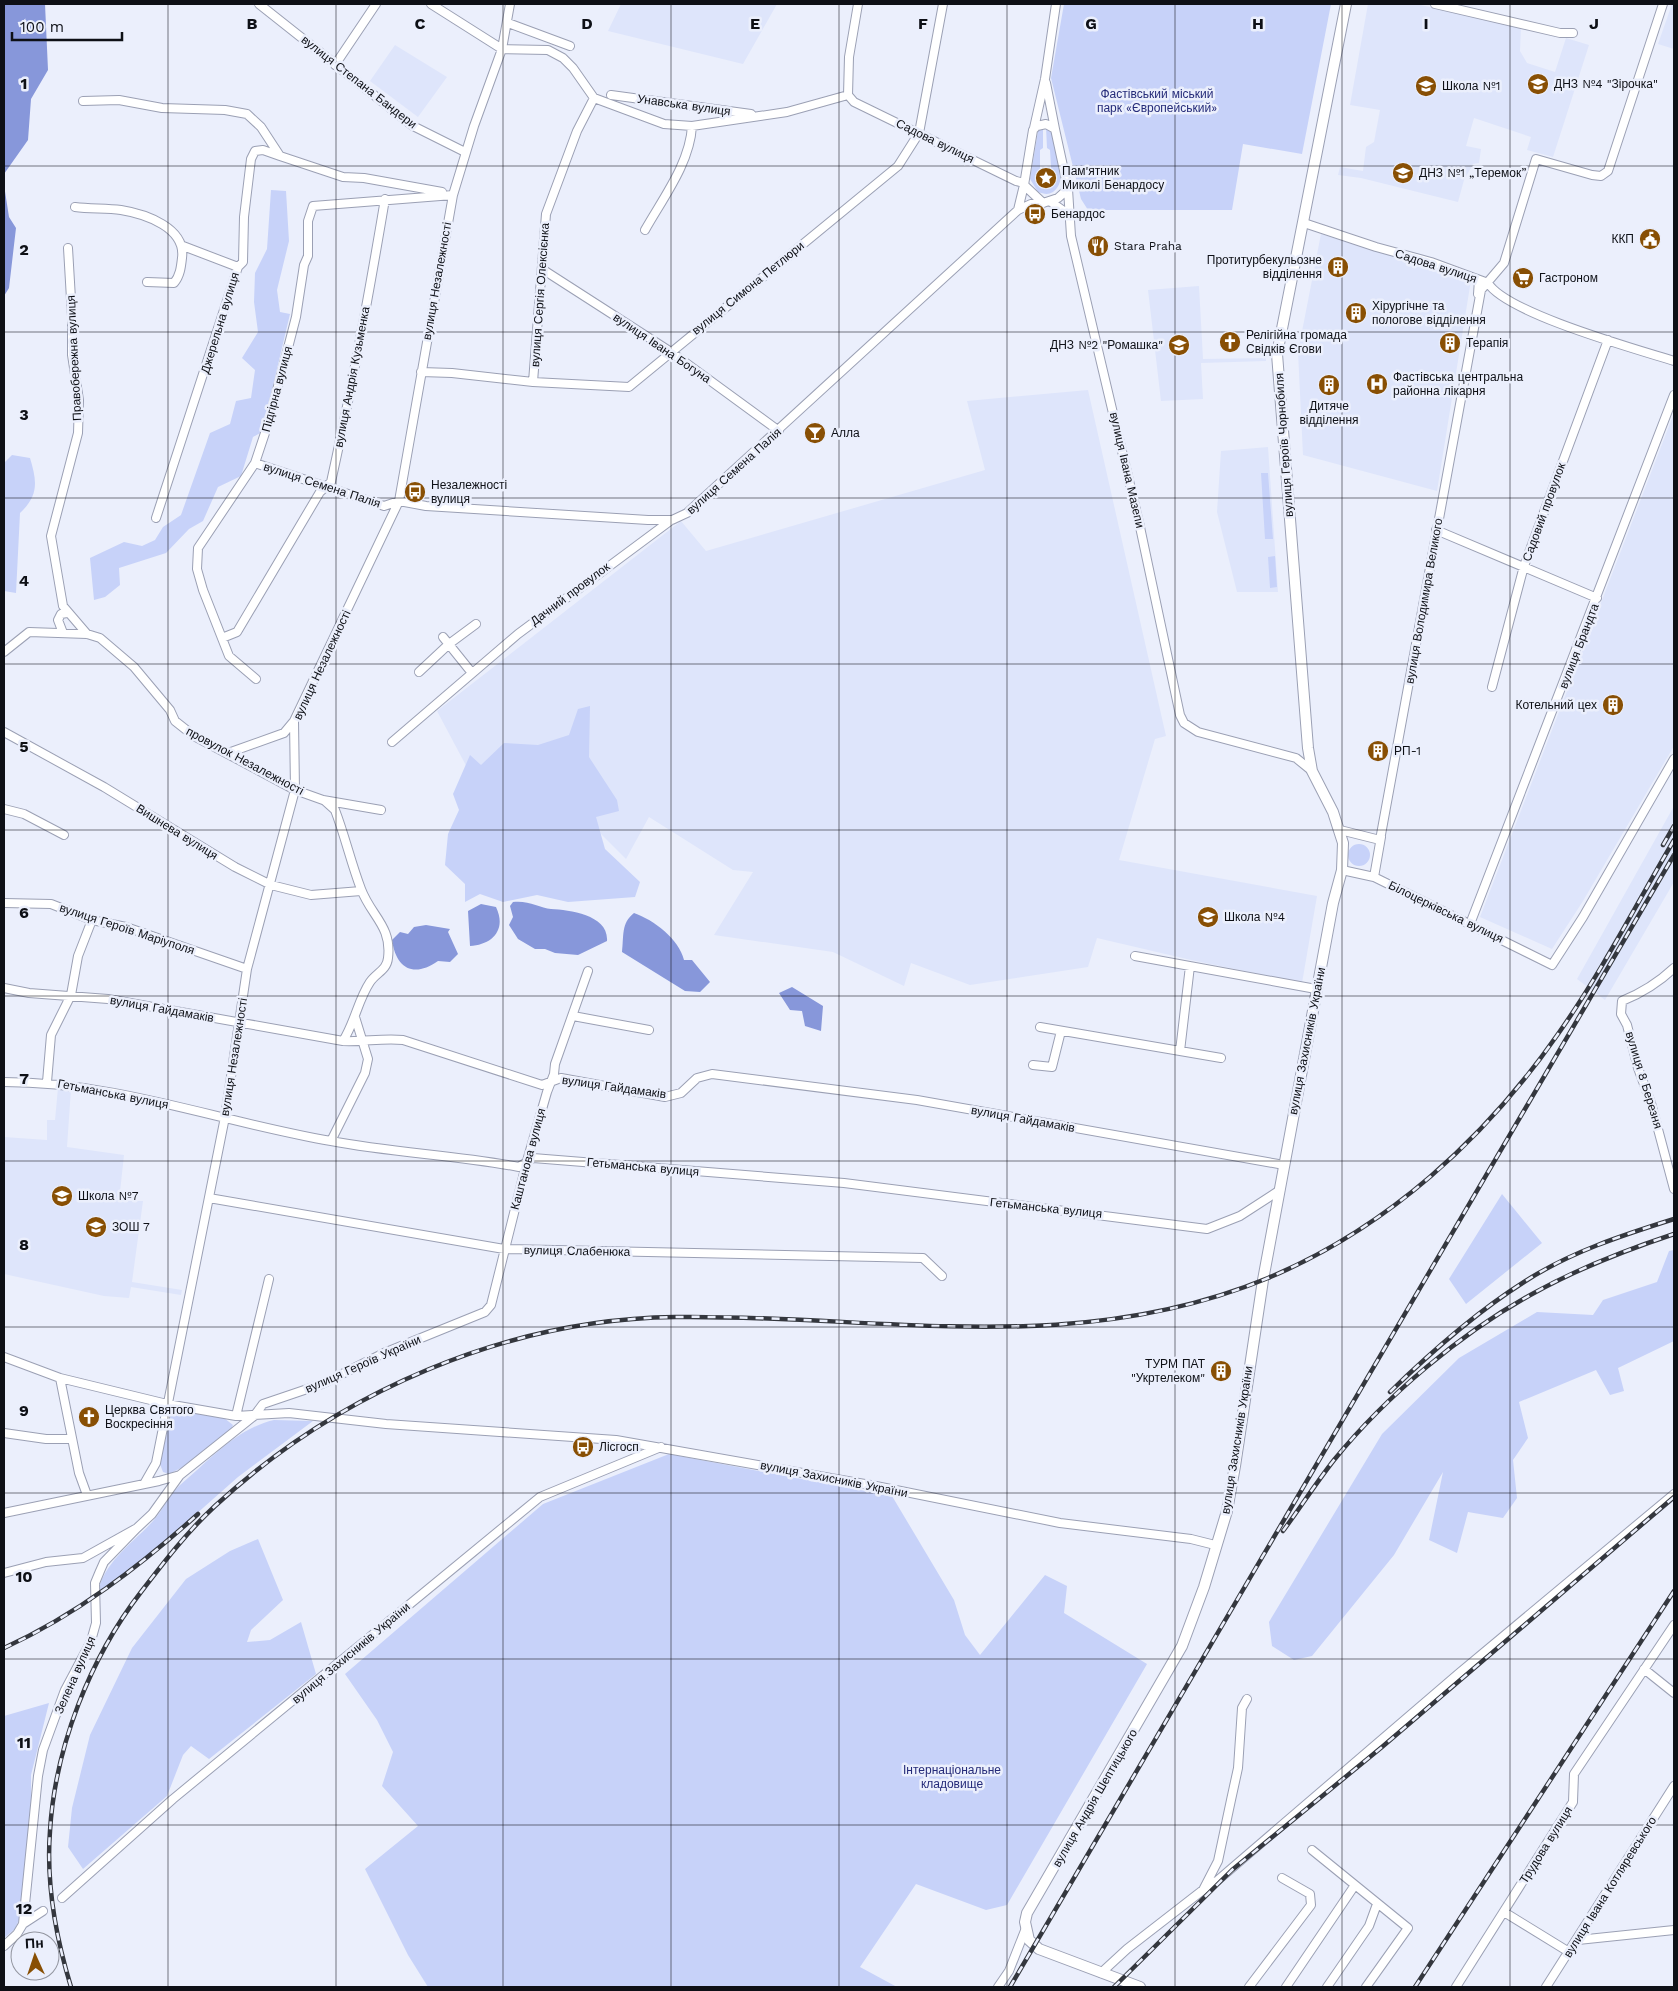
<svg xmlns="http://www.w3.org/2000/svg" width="1678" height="1991" font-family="'Work Sans',sans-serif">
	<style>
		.built { fill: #dee5fb }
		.green { fill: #c7d2f9 }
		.water { fill: #8797da }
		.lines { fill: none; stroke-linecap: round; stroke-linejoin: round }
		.minor-casing { stroke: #9ba0b4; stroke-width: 10 }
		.major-casing { stroke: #9ba0b4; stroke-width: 12 }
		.minor { stroke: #fff; stroke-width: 8 }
		.major { stroke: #fff; stroke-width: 10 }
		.rail-casing { stroke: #34373e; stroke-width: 4.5 }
		.rail { stroke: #ebeffc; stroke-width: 2.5; stroke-dasharray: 8; stroke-linecap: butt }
		.grid { fill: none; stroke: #0e1016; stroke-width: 1; stroke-opacity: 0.55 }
		.labels { text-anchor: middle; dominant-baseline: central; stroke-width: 5; stroke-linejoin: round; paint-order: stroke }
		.street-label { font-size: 12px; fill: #0e1016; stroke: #ebeffc }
		.poi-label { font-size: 12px; fill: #0e1016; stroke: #ebeffc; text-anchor: start }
		.park-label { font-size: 12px; fill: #252b79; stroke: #ebeffc }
		.grid-label { font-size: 16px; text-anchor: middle; font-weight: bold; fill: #0e1016; stroke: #ebeffc; stroke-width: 5; stroke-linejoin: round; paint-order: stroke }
	</style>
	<rect width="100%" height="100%" fill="#ebeffc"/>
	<path class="built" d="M621 4H777L743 64 608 31Z
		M1368 4H1416L1521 27 1520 51 1527 63 1555 72 1566 38 1589 45 1553 157 1527 150 1531 137 1474 118 1466 146 1481 149 1479 163 1473 164 1464 180 1458 202 1361 178 1338 175 1340 167 1363 171 1366 147 1374 142 1380 110 1350 105Z
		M1672 4H1674V49L1658 44Z
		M395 45 447 77 418 117 370 81Z
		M1321 234 1471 280 1437 491 1303 455 1298 352Z
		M1199 286 1203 359 1266 358V361L1201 363 1203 399 1161 401 1148 290Z
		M1088 390 1166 736 1155 739 1119 860 1317 896 1302 983 1191 960 1097 938 1088 967 970 985 911 963 904 986 833 952 714 935 753 872 733 870 649 817 626 859 590 823 470 773 437 711 681 521 706 551 985 470 967 401Z
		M1674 413V746L1583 901 1552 949 1480 917Z
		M1268 447 1278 592H1237L1217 512 1221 451Z
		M1674 806V882L1605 1000 1577 979Z
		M58 1088 71 1089 67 1147 124 1155 119 1201H143L132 1282 182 1290 181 1295 131 1287 129 1298 104 1296 4 1274V1137L47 1140V1120H55Z"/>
	<path class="green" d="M1064 4H1331L1302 154 1243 144 1232 210H1088L1081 199 1051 78Z
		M1043 127V148L1040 150V185L1048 187 1052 184 1050 150 1047 148 1046 127 1051 131C1055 147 1070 180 1053 192 1048 195 1044 194 1038 192L1030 179 1038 131Z
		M271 190 286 191 289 241 277 290 280 312 290 314 262 432 253 437 241 476 218 487 203 521 189 529 166 553 119 568 120 585 105 597 94 600 90 558 124 542 142 546 155 540 163 527 181 515 210 433 230 424 236 401 251 398 255 370 242 358 258 332 254 302 255 273 267 249Z
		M12 455 30 458C37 481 39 495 20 513L16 593 4 591V463Z
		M1261 473H1268L1273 539H1265Z
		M1275 556 1277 587 1270 588 1268 557Z
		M590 706 589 757 617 800 619 811 596 817 605 849 640 882 635 897 568 902 537 895 503 902 480 894 465 902V884L445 865 448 834 459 810 453 794 470 755 481 765 504 743 538 745 569 735 578 709Z
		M1348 855a11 11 0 1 1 22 0a11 11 0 1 1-22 0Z
		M1502 1194 1542 1243 1466 1304 1449 1279Z
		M1674 1250V1341L1618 1368 1624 1391 1610 1395 1596 1370 1519 1402 1528 1438 1513 1460 1517 1498 1503 1518 1468 1512 1457 1553 1429 1540 1443 1472 1394 1555 1312 1656 1294 1660 1272 1646 1269 1622 1382 1434 1459 1358 1537 1312 1593 1315 1603 1300 1657 1282 1669 1251Z
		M172 1410 224 1418 233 1425 231 1430 185 1466 169 1474 163 1472 160 1464Z
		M274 1420 313 1421 238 1477 160 1546 97 1595C104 1561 131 1545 153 1521 163 1510 168 1497 179 1486 208 1462 235 1429 274 1420Z
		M669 1454 892 1496 954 1600 965 1635 980 1655 1045 1575 1067 1586 1064 1613 1147 1664 1007 1905 986 1910 916 1884 860 1967 897 1987H428L408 1955 365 1869 418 1826 382 1786 393 1752 377 1720 345 1674 543 1504Z
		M258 1539 283 1600 251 1630 247 1642 270 1640 301 1622 316 1674 209 1759 191 1746 183 1755 167 1796 83 1869 68 1847 72 1808 90 1735 132 1648 186 1579 230 1551Z
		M49 1703 31 1775V1815L19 1920 15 1929 4 1938V1716Z"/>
	<path class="water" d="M4 4H45L48 70 31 99 28 140 4 174Z
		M4 185 9 217 16 228 9 288 4 296Z
		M513 902C528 900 540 908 551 909 570 910 609 915 607 941L578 955 555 953 545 949H535L518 939 509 925 513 917 510 906Z
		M481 904 496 907C507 930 492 945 470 946L468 911Z
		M634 913C654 920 679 939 684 960H692L710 982 700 992 685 991 622 952C624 936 621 923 634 913Z
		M426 925 450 929 448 932 458 954 450 962 438 961C414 978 396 969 392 940L400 932 408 934 414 927Z
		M792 987 823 1006 821 1031 805 1026 802 1011 790 1010 779 993Z"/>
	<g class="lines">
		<g class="minor-casing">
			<path id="minor" d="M259 4 413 126 465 152
				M431 4 502 49 548 50 563 58 573 68 594 98 664 124 692 126 787 112 848 95
				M1435 4 1560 33H1573
				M508 23 570 46
				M335 65 376 4
				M1046 83 1055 129
				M611 95 751 114
				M848 95 854 102 1016 181 1024 183
				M848 95 849 57 858 4
				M83 101 119 100 162 108 225 110 247 114 261 127 280 156 343 177 364 178 442 192
				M1034 128 1045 79 1056 4
				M1068 189 1058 198 1043 203 1024 185 1033 130 1037 126 1046 124 1055 129 1068 189 1071 236 1140 527 1180 715 1184 723 1198 732 1296 758 1312 771
				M1051 202 1071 216
				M75 207C90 209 106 208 121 210 146 214 186 228 182 258 181 267 180 276 174 283L147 282
				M1018 210 1024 185
				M1304 223 1376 247 1431 262 1488 283C1506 313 1636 349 1674 361
				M645 230C663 198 690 163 692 126
				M183 246 238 267
				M68 248 72 316V355L79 400 78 433 51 536 63 606 87 634
				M542 269 671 352 779 431
				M1478 294 1479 280
				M421 372 452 373 533 382 629 387 898 166 919 133 943 4
				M533 382 546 214 577 131 594 98
				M255 463 384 506 399 501 426 506 648 520H672L687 513 1018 210 1031 204 1043 203
				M156 518 238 267 243 262 244 217 251 159 255 151 263 150 280 156
				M1436 530 1597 598
				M63 633 58 620 61 614 67 613
				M443 637 472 673
				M222 638 237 632 320 492 331 482C352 388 369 294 385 199
				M4 652 29 632 87 634 100 638 134 667 170 710 175 721 194 736 295 790 323 800 381 810
				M419 672 449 644 476 624
				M256 679 229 656 203 590 197 569 198 548 255 463 269 421 296 317 304 265 308 256V221L313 206 453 195
				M1492 687 1524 566 1608 340
				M4 732 104 787 235 867 271 885 311 895 361 891
				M392 742 518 634 670 521
				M228 753 284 733 294 721
				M325 801 335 810C345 836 351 863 361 889 371 916 392 926 388 958 387 970 376 973 370 982 358 1000 355 1022 343 1041
				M4 809 24 814 64 835
				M1340 830 1380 840 1481 290 1504 263 1536 159 1592 175 1601 176 1608 171 1663 4
				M1342 870 1374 877 1552 965 1583 917 1674 759
				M1374 877 1381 837
				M4 903 51 904 92 920 126 927 247 969
				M1470 924 1674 395
				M1135 956 1316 989
				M1674 968C1658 983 1642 993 1622 1001L1621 1014 1627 1025 1638 1068 1651 1103 1674 1189
				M4 988 29 993 108 999 343 1041C364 1042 382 1038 403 1040L542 1085 561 1078 665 1097 681 1093 697 1078 712 1074 917 1100 1284 1165
				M573 1016 649 1030
				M1040 1027 1221 1058
				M1180 1051 1190 966
				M1033 1065 1052 1067 1061 1031
				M4 1082C118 1082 220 1122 331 1141 394 1153 457 1155 519 1167L533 1158 844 1183 1207 1229 1240 1216 1280 1190
				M47 1082 51 1035 71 995 78 956 92 920
				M331 1141 365 1073 368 1059 355 1017
				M209 1198 504 1249 923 1258 942 1276
				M4 1357 60 1378 167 1404 236 1416 289 1413 386 1424 616 1440 876 1486 1060 1523 1191 1539 1215 1545
				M60 1378 79 1473 87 1495
				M236 1416 269 1279
				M4 1433 46 1439H72
				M144 1484 156 1463 225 1117 247 969 295 790 294 721 399 501 453 195 474 126 502 49 510 4
				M4 1513 159 1481 180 1475 254 1416 263 1404 322 1384 384 1353 485 1312 491 1305 527 1161 547 1092 554 1074 555 1064 588 971
				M4 1573 46 1562 83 1558 137 1528 152 1514 180 1475
				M1644 1669 1674 1693
				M1312 1850 1408 1928 1366 1987
				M1203 1890 1218 1880 1458 1674 1674 1494
				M62 1898 173 1799 540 1497 661 1447
				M1504 1912 1569 1952
				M23 1924 43 1911
				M1578 1940 1674 1930
				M4 1946 17 1934 23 1924 38 1776 43 1750 65 1690 91 1641 96 1623 95 1583 100 1571 104 1562 137 1528
				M1101 1973 1127 1949 1203 1890 1218 1861 1231 1800 1238 1768 1242 1708 1247 1699
				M998 1987 1009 1971 1026 1928
				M1249 1987 1311 1905 1310 1894 1282 1878
				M1286 1987 1355 1885
				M1327 1987 1369 1926 1377 1904
				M1456 1987 1573 1802 1574 1774 1674 1625
				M1546 1987 1674 1786"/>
		</g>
		<g class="major-casing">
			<path id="major" d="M1140 1987 1039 1949 1029 1940 1025 1922 1027 1913 1182 1646 1204 1587 1227 1511 1235 1466 1263 1280 1333 903 1342 870 1343 843 1333 812 1312 771 1308 748 1277 354 1346 4"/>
		</g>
		<use href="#minor" class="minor"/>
		<use href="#major" class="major"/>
		<g class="rail-casing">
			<path id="rail" d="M1663 845 1674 826
				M1390 1392C1431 1352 1475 1313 1524 1282 1570 1252 1623 1235 1674 1219
				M1283 1531C1300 1508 1316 1483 1334 1460 1386 1396 1462 1332 1534 1293 1579 1268 1626 1250 1674 1234
				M4 1648C76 1615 139 1567 198 1514
				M71 1987C56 1938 46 1883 50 1831 55 1747 90 1658 141 1592 164 1562 187 1532 215 1506 338 1392 507 1319 675 1317 878 1314 1072 1359 1268 1278 1387 1228 1485 1139 1558 1034 1601 973 1636 905 1674 840
				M1010 1987 1674 855
				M1114 1987 1232 1870 1382 1747 1674 1497
				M1415 1987 1674 1591"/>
		</g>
		<use href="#rail" class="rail"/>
	</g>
	<path class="grid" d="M168 4V1987M336 4V1987M503 4V1987M671 4V1987M839 4V1987M1007 4V1987M1175 4V1987M1342 4V1987M1510 4V1987M4 166H1674M4 332H1674M4 498H1674M4 664H1674M4 830H1674M4 996H1674M4 1161H1674M4 1327H1674M4 1493H1674M4 1659H1674M4 1825H1674"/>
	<defs>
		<g id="school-disc" transform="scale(1.125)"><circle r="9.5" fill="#884f04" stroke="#ebeffc"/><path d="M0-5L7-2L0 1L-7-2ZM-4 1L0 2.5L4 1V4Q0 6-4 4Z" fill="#fff"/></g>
		<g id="sight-disc" transform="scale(1.125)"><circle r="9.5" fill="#884f04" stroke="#ebeffc"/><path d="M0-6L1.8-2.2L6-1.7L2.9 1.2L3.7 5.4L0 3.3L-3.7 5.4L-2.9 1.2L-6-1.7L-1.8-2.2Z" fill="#fff"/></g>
		<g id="bus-disc" transform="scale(1.125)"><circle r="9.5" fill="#884f04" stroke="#ebeffc"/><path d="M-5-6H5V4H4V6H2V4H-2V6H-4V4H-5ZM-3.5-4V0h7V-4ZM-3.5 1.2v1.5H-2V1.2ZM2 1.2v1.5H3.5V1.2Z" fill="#fff"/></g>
		<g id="civic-disc" transform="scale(1.125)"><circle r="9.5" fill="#884f04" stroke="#ebeffc"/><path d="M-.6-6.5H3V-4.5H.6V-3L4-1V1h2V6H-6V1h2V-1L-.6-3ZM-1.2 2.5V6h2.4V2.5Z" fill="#fff"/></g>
		<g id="restaurant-disc" transform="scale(1.125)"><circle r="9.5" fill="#884f04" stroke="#ebeffc"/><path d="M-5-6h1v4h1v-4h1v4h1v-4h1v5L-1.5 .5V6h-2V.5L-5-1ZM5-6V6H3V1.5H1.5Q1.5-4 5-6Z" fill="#fff"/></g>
		<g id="building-disc" transform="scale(1.125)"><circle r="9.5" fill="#884f04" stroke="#ebeffc"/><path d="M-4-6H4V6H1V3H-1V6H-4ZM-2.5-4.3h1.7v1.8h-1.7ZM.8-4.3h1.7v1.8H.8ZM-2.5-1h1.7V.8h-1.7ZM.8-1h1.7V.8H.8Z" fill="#fff"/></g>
		<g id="supermarket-disc" transform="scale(1.125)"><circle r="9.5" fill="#884f04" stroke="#ebeffc"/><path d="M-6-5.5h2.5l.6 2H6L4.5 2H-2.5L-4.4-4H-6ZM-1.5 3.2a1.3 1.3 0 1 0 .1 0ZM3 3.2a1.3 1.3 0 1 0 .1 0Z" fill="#fff"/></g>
		<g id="church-disc" transform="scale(1.125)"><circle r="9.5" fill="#884f04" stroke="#ebeffc"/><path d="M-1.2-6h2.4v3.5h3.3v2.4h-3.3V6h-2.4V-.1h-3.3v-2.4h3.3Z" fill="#fff"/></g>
		<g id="hospital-disc" transform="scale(1.125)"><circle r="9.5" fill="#884f04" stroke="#ebeffc"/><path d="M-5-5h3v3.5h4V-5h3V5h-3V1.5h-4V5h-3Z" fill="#fff"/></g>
		<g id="bar-disc" transform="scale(1.125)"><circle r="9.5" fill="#884f04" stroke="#ebeffc"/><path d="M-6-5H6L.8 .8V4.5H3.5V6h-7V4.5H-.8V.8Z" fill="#fff"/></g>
	</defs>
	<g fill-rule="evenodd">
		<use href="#school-disc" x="1538" y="84"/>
		<use href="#school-disc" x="1426" y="86"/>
		<use href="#school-disc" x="1403" y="173"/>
		<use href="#sight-disc" x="1046" y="178"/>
		<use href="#bus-disc" x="1035" y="214"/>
		<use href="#civic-disc" x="1650" y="239"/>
		<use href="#restaurant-disc" x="1098" y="246"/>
		<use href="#building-disc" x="1338" y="267"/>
		<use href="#supermarket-disc" x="1523" y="278"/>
		<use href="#building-disc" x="1356" y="313"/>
		<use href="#church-disc" x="1230" y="342"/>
		<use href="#building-disc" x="1450" y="343"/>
		<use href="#school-disc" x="1179" y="345"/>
		<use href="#hospital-disc" x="1377" y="384"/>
		<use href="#building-disc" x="1329" y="385"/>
		<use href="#bar-disc" x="815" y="433"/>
		<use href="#bus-disc" x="415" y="492"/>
		<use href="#building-disc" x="1613" y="705"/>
		<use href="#building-disc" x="1378" y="751"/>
		<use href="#school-disc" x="1208" y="917"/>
		<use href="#school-disc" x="62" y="1196"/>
		<use href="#school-disc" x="96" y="1227"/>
		<use href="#building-disc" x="1221" y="1371"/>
		<use href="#church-disc" x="89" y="1417"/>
		<use href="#bus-disc" x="583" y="1447"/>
	</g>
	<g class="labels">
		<g class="street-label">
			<text transform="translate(359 82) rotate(38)">вулиця Степана Бандери</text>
			<text transform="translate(684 105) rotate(8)">Унавська вулиця</text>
			<text transform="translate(935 141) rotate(26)">Садова вулиця</text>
			<text transform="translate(1436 266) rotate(18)">Садова вулиця</text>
			<text transform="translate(437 281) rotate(-80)">вулиця Незалежності</text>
			<text transform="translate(748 288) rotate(-39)">вулиця Симона Петлюри</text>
			<text transform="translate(540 295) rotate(-86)">вулиця Сергія Олексієнка</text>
			<text transform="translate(220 323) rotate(-73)">Джерельна вулиця</text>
			<text transform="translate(662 348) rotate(34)">вулиця Івана Богуна</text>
			<text transform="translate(74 358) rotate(-93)">Правобережна вулиця</text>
			<text transform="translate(352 377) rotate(-79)">вулиця Андрія Кузьменка</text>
			<text transform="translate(277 389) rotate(-75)">Підгірна вулиця</text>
			<text transform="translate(1284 445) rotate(-94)">вулиця Героїв Чорнобиля</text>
			<text transform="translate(1127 470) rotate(77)">вулиця Івана Мазепи</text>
			<text transform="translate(734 471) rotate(-42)">вулиця Семена Палія</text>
			<text transform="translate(322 485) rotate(18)">вулиця Семена Палія</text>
			<text transform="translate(1544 512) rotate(-70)">Садовий провулок</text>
			<text transform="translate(570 594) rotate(-37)">Дачний провулок</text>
			<text transform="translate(1424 601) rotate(-80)">вулиця Володимира Великого</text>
			<text transform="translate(1579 646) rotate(-69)">вулиця Брандта</text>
			<text transform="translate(322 665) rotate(-65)">вулиця Незалежності</text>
			<text transform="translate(245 761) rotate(28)">провулок Незалежності</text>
			<text transform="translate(177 832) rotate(32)">Вишнева вулиця</text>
			<text transform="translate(1446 912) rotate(26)">Білоцерківська вулиця</text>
			<text transform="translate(127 929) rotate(18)">вулиця Героїв Маріуполя</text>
			<text transform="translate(162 1009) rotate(10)">вулиця Гайдамаків</text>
			<text transform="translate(1307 1041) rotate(-79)">вулиця Захисників України</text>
			<text transform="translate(234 1057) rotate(-81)">вулиця Незалежності</text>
			<text transform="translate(1644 1080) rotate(73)">вулиця 8 Березня</text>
			<text transform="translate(614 1087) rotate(8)">вулиця Гайдамаків</text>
			<text transform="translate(113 1094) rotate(11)">Гетьманська вулиця</text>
			<text transform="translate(1023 1119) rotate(10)">вулиця Гайдамаків</text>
			<text transform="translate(528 1159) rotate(-75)">Каштанова вулиця</text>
			<text transform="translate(643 1167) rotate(5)">Гетьманська вулиця</text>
			<text transform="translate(1046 1208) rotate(6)">Гетьманська вулиця</text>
			<text transform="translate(577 1251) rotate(1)">вулиця Слабенюка</text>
			<text transform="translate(363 1364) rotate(-24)">вулиця Героїв України</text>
			<text transform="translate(1237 1440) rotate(-81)">вулиця Захисників України</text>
			<text transform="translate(834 1479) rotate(11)">вулиця Захисників України</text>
			<text transform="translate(351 1653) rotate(-40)">вулиця Захисників України</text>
			<text transform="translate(75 1675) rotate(-66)">Зелена вулиця</text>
			<text transform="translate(1095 1798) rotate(-60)">вулиця Андрія Шептицького</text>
			<text transform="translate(1546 1845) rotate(-58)">Трудова вулиця</text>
			<text transform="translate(1610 1887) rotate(-58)">вулиця Івана Котляревського</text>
		</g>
		<g class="poi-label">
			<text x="1554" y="84">ДНЗ №4 "Зірочка"</text>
			<text x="1442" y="86">Школа №1</text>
			<text x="1062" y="171">Пам'ятник<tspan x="1062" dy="14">Миколі Бенардосу</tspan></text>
			<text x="1419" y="173">ДНЗ №1 „Теремок”</text>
			<text x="1051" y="214">Бенардос</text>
			<text x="1634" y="239" text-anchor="end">ККП</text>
			<text x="1114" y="246">Stara Praha</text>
			<text x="1322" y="260" text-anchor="end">Протитурбекульозне<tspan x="1322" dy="14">відділення</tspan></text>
			<text x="1539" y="278">Гастроном</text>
			<text x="1372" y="306">Хірургічне та<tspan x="1372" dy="14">пологове відділення</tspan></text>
			<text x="1246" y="335">Релігійна громада<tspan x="1246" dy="14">Свідків Єгови</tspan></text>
			<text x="1466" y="343">Терапія</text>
			<text x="1163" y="345" text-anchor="end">ДНЗ №2 "Ромашка"</text>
			<text x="1393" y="377">Фастівська центральна<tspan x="1393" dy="14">районна лікарня</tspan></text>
			<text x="1329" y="406" text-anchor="middle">Дитяче<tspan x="1329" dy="14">відділення</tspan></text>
			<text x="831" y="433">Алла</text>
			<text x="431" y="485">Незалежності<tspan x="431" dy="14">вулиця</tspan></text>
			<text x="1597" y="705" text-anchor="end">Котельний цех</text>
			<text x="1394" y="751">РП-1</text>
			<text x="1224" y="917">Школа №4</text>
			<text x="78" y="1196">Школа №7</text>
			<text x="112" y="1227">ЗОШ 7</text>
			<text x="1205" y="1364" text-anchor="end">ТУРМ ПАТ<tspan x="1205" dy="14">"Укртелеком"</tspan></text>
			<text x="105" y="1410">Церква Святого<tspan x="105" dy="14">Воскресіння</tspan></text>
			<text x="599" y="1447">Лісгосп</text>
		</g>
		<g class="park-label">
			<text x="1157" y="94">Фастівський міський<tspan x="1157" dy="14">парк «Європейський»</tspan></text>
			<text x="952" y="1770">Інтернаціональне<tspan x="952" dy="14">кладовище</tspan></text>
		</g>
	</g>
	<g class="grid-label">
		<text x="252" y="29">B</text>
		<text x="420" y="29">C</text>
		<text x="587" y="29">D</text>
		<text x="755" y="29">E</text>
		<text x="923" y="29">F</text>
		<text x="1091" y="29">G</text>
		<text x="1258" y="29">H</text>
		<text x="1426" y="29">I</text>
		<text x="1594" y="29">J</text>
		<text x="24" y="89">1</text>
		<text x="24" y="255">2</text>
		<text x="24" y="420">3</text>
		<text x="24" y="586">4</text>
		<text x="24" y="752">5</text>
		<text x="24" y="918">6</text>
		<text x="24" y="1084">7</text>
		<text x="24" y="1250">8</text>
		<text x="24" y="1416">9</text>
		<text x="24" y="1582">10</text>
		<text x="24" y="1748">11</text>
		<text x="24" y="1914">12</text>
	</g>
	<rect width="1678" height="1991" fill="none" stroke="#0e1016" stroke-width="10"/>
	<g transform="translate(35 1956) rotate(357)"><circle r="24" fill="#ebeffc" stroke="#9396a0"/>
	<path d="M0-4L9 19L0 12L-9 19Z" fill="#884f04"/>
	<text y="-8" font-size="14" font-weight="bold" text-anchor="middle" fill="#0e1016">Пн</text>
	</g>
	<path d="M12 32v8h110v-8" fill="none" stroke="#0e1016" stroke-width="2.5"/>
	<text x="20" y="32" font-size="15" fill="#0e1016" stroke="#ebeffc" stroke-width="4" paint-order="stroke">100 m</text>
</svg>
